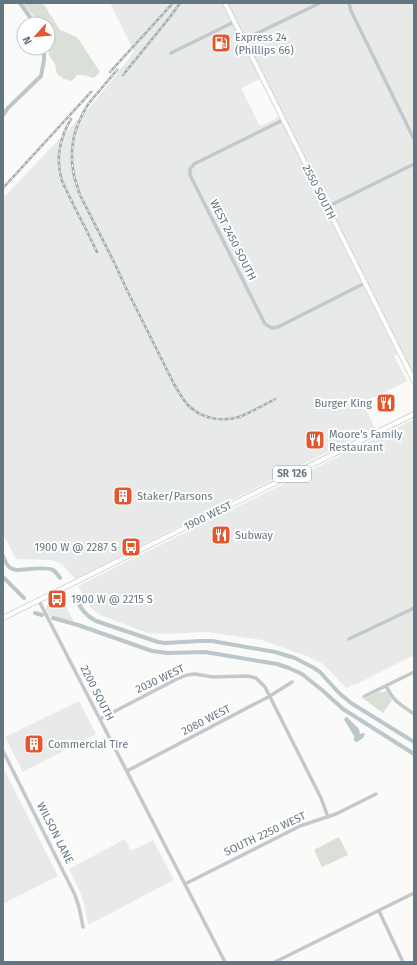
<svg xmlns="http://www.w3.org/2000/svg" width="417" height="965" font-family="'Fira Sans',sans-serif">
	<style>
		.built { fill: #e8e9e9; fill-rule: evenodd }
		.green { fill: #dadfd7 }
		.water { fill: #bbc7cb }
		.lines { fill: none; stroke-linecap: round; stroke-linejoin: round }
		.canal { stroke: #bbc7cb; stroke-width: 4 }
		.major-casing { stroke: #b5babe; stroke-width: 5.5 }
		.minor { stroke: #c3c8cc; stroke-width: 3.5 }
		.major { stroke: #fff; stroke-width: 4.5 }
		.rail-casing { stroke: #a2aab0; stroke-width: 2.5 }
		.rail { stroke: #fff; stroke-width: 1; stroke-dasharray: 3; stroke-linecap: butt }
		.labels { text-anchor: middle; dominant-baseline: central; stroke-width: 4; stroke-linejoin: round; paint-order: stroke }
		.shield { fill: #fff; stroke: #939fa8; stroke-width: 1 }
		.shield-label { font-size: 10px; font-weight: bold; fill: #657683 }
		.poi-label { font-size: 11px; fill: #657683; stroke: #fff; text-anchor: start }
		.street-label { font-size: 11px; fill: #657683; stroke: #fff }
	</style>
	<rect width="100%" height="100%" fill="#fafaf8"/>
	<path class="built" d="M110 3H414V375L402 352 394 356 407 381 363 403 375 428 75 579 62 564 52 560 16 559 3 534V198L93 104 134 52ZM260 79 279 117 260 126 241 88Z
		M414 419V655L361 682 346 688 323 664 309 657 262 640 207 632 162 634 148 633 100 615 90 607 78 586Z
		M61 597 75 624 49 616 46 610V606L48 604Z
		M79 701 96 734 23 772 5 737Z
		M3 767 58 876 3 904Z
		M125 839 131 851 153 840 174 880 88 925 86 913 83 900 78 887 69 869Z"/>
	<path class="green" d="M23 3H43L60 30 77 37 100 72 94 78 83 75H77L72 81 64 79 57 74 55 64 49 55 48 46V24H40C35 16 28 11 23 3Z
		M380 691 381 693 386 691 392 700 383 713 361 697 363 696 365 698H366Z
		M339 837 348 855 322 867 314 850Z"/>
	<path class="water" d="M346 717H347L359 729 360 734 363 733 365 734 363 738 357 742 354 741V736L345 721 344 719Z"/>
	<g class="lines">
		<path class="canal" d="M20 3 35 24
			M3 115 8 108 41 76 44 60V48
			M3 556C6 563 8 569 17 570 26 570 45 566 53 570 56 572 58 575 60 578
			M3 577 24 598
			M73 595C80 606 84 615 96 621L158 642 165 643 200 641H212L275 652 295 658 314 668 320 672 339 693 351 703 414 742
			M35 613 42 615
			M53 618 78 625 152 651 167 653 205 652 277 664 289 668 302 674 322 690 343 709 414 754"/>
		<g class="major-casing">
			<path id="major" d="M225 3 414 381
				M3 618 414 414"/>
		</g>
		<path class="minor" d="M349 3 351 11 414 139
			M243 40 320 3
			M171 53 234 22
			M283 120 194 164 190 169V175L265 324 272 328 278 327 365 283
			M327 207 414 164
			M39 601 225 962
			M349 639 414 608
			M386 686C393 701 401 705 414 714
			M365 696 414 672
			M100 719 177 679 187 675 195 674 213 677 248 676 256 678 265 687 321 798 328 817
			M3 751 75 895 79 907 83 927
			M127 771 270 696 292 682
			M185 884 300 826 336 814 376 794
			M379 911 403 962
			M275 962 414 893"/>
		<use href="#major" class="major"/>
		<g class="rail-casing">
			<path id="rail" d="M117 70 89 103 83 113 78 124 74 136 72 149V162L74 176 80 195 114 262 126 288 174 384C179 392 183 401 190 407 203 419 223 422 239 417 252 412 264 405 275 399
				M110 72 173 3
				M123 75 170 17 180 3
				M71 119C60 137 55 160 62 181 66 190 71 199 75 208 83 223 90 237 97 252
				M3 188 91 92"/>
		</g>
		<use href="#rail" class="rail"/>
	</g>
	<defs>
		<g id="fuel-square" transform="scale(1)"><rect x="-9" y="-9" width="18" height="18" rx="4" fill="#e4572e" stroke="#fff"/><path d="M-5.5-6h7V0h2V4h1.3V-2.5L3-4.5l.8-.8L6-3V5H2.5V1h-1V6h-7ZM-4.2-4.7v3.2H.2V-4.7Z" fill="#fff"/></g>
		<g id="restaurant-square" transform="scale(1)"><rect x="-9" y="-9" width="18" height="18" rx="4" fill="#e4572e" stroke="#fff"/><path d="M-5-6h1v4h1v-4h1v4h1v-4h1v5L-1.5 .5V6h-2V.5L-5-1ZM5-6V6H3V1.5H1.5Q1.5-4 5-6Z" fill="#fff"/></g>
		<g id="building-square" transform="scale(1)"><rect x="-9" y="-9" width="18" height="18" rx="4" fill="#e4572e" stroke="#fff"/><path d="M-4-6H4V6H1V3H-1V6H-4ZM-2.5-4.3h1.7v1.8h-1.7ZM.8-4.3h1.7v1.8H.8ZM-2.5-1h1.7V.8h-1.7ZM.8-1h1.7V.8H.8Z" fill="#fff"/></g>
		<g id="bus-square" transform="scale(1)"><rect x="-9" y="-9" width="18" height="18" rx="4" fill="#e4572e" stroke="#fff"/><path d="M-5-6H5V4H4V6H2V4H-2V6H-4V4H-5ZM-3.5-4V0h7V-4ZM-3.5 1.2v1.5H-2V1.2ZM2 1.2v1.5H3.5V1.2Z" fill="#fff"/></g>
	</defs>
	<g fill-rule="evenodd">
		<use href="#fuel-square" x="221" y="43"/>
		<use href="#restaurant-square" x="386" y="403"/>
		<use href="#restaurant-square" x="315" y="440"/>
		<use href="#building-square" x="123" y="496"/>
		<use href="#restaurant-square" x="221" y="535"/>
		<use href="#bus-square" x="131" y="547"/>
		<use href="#bus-square" x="57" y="599"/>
		<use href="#building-square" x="34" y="744"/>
	</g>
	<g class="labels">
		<rect class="shield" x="273" y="466" width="38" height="16" rx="3"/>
		<g class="shield-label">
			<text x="292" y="474">SR 126</text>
		</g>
		<g class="poi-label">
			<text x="235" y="37">Express 24<tspan x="235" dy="13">(Phillips 66)</tspan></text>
			<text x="372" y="403" text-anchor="end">Burger King</text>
			<text x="329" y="434">Moore's Family<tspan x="329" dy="13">Restaurant</tspan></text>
			<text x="137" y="496">Staker/Parsons</text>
			<text x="235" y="535">Subway</text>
			<text x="117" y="547" text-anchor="end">1900 W @ 2287 S</text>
			<text x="71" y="599">1900 W @ 2215 S</text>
			<text x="48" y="744">Commercial Tire</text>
		</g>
		<g class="street-label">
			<text transform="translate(319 192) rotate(63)">2550 SOUTH</text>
			<text transform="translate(233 240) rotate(63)">WEST 2450 SOUTH</text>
			<text transform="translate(208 516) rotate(-26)">1900 WEST</text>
			<text transform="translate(160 679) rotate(-25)">2030 WEST</text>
			<text transform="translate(97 693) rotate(63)">2200 SOUTH</text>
			<text transform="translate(206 720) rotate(-27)">2080 WEST</text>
			<text transform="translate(55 833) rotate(63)">WILSON LANE</text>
			<text transform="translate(265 834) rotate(-25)">SOUTH 2250 WEST</text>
		</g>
	</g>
	<rect width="417" height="965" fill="none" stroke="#657683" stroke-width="8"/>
	<g transform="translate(36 36) rotate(243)"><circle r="19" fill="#ffffff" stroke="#c1c8cd"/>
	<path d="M0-3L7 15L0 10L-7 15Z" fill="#e4572e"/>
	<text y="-6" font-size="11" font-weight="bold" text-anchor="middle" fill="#657683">N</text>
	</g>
</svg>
